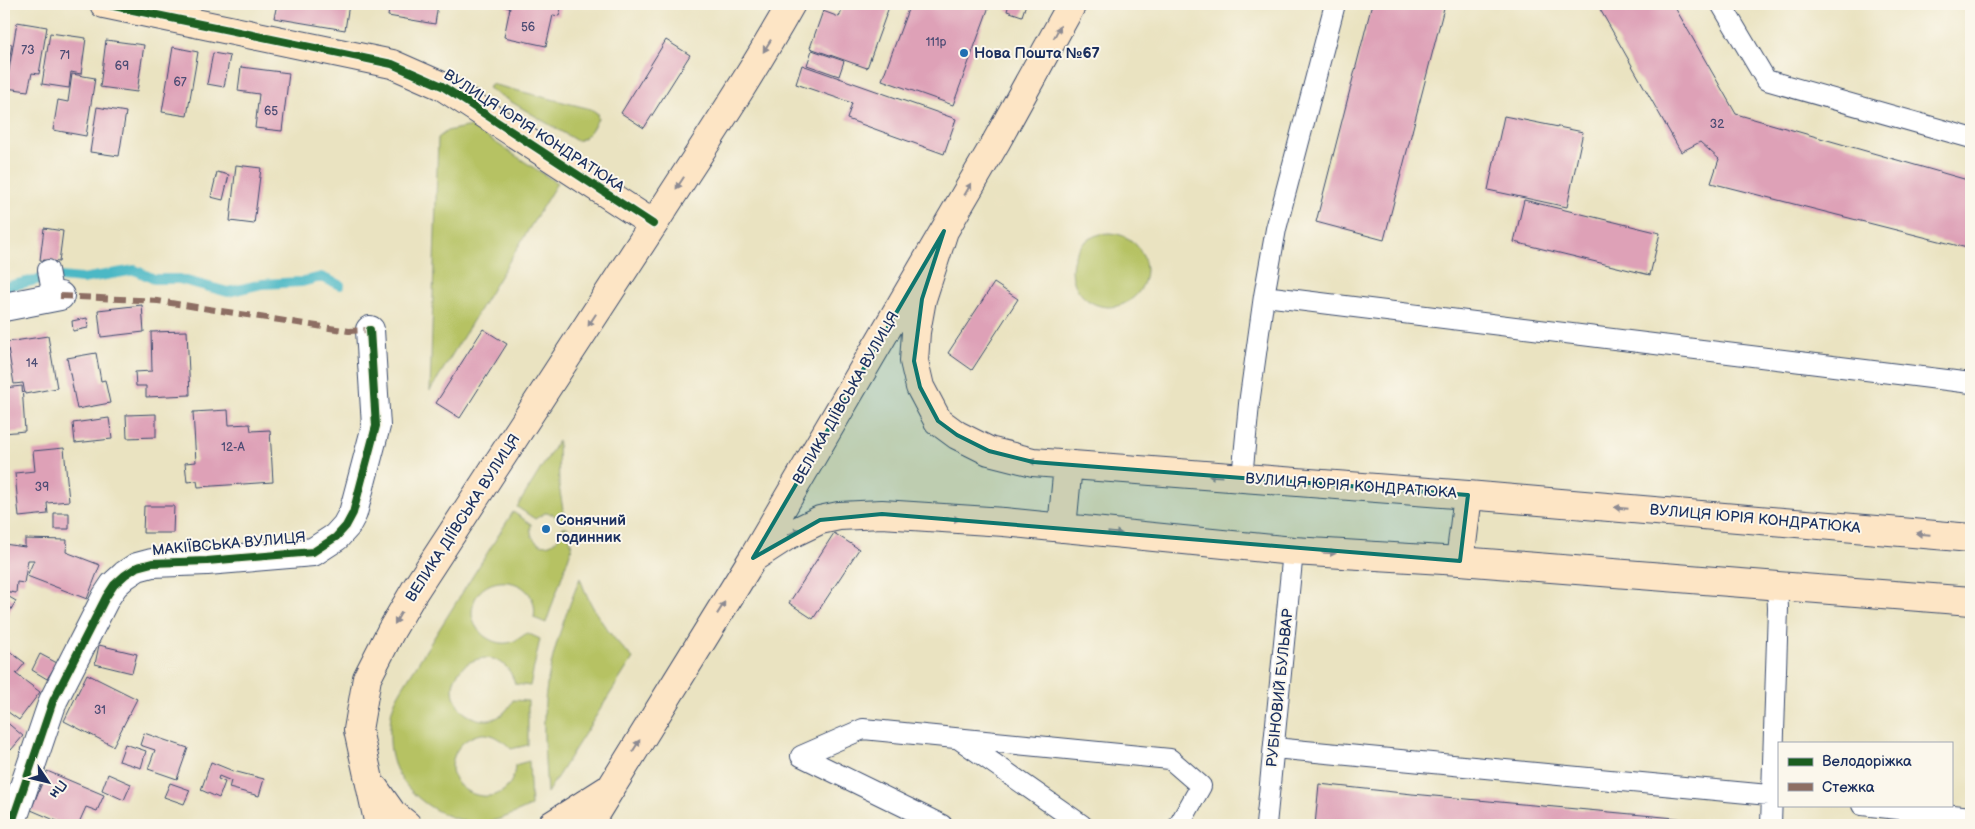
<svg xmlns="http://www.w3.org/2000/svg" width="1975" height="829" font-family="'Balsamiq Sans',sans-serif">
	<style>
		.green { fill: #b6c264; stroke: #687861 }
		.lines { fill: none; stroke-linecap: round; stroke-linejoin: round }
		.stream { stroke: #4bb8c5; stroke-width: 10 }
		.building { fill: #dea1b7 }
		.lane-casing { stroke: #3a4a6d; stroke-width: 22 }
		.street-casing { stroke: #3a4a6d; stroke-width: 30 }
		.secondary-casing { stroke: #3a4a6d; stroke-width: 30 }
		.lane { stroke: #fff; stroke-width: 20 }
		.street { stroke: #fff; stroke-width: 28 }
		.secondary { stroke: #fde5c5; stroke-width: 28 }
		.quiet { stroke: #8d6e63; stroke-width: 6; stroke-dasharray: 12 6; stroke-linecap: butt }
		.cycleway-casing { stroke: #fbf7ec; stroke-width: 11 }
		.cycleway { stroke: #1b5e20; stroke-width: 8 }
		.oneway { fill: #8c8a92 }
		.marked { fill: #0f766e; fill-opacity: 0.2; stroke: #0f766e; stroke-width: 4; stroke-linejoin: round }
		.poi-dot { fill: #1f6fb2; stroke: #fbf7ec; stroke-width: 2 }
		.labels { text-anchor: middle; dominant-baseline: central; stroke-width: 4; stroke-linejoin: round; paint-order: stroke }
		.number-label { font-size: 12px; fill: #4c4c74 }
		.poi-label { font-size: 15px; font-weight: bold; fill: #1b2f5e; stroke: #fbf7ec; text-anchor: start }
		.street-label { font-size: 15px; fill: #1b2f5e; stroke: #fbf7ec }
	</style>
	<rect width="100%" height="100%" fill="#fbf7ec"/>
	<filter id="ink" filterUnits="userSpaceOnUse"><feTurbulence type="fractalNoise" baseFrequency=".02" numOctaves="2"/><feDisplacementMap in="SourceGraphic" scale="10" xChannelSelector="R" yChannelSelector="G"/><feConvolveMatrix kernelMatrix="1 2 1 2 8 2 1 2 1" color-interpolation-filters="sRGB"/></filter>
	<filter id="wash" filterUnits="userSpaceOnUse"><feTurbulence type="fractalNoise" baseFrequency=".0096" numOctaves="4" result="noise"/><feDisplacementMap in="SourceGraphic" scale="20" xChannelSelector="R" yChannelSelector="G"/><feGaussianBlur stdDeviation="1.12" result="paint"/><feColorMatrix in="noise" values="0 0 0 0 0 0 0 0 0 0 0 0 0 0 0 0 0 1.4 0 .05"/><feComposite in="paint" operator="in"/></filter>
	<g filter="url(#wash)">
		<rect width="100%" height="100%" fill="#eae3c1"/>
		<path class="green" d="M491 84 591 109 597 113 598 119C592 129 588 138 577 141L488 88Z
			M466 127H472L557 183 430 391 438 138 447 131Z
			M1072 270a37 37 0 1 1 74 0a37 37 0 1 1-74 0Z
			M558 441 559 486 565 521 560 522 553 514 545 513 535 519 517 507Z
			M513 512 531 524C527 549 557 553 563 527H567L572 547 546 623 534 618C542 573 472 568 472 614 473 630 490 645 507 643 515 642 521 637 527 633L540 639 530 686 515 684C501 632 431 668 460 708 465 715 474 719 483 720 498 721 507 712 513 700L528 701V745L511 749C501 738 489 730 474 736 465 740 459 745 455 754 436 796 513 818 515 765L529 761 531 806C517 812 500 821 485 822 449 825 406 798 394 764 389 749 389 730 391 715 393 700 404 686 411 674Z
			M580 578C590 608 609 636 633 658L547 793C545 758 541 720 547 685 553 648 566 613 580 578Z"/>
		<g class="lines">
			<path class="stream" d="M60 277 82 279 135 270 154 279H179L228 292 262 284 302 282 321 277 340 285
				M4 287 41 279"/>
		</g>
		<g id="blocks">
			<path class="building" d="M277 4H349L345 30 274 18Z
				M390 4H438L435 24 388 16Z
				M506 4H562L559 16 553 15 546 46 504 37 510 8 506 7Z
				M844 4H890L867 68 810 48 823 11 839 17Z
				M910 4H990L953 105 882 80Z
				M1009 4H1026L1022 16 1007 11Z
				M1372 4H1445L1384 240 1316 222Z
				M1597 4H1673L1736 114 1971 181V249L1711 183 1719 159 1700 142 1681 152Z
				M17 22 47 27 39 74 32 73 28 91 6 88Z
				M50 33 86 38 81 74 71 72 69 88 42 84Z
				M106 40 144 45 137 92 100 87Z
				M666 40 690 55 644 128 621 113Z
				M4 43 12 44 5 84H4Z
				M173 47 198 52 187 116 162 112Z
				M812 50 844 61 839 76 807 65Z
				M213 53 230 56 224 87 207 84Z
				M802 65 956 119 944 154 847 119 852 103 796 84Z
				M241 67 289 73 282 131 255 128 259 94 238 91Z
				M72 74 95 78 86 136 53 130 58 100 68 102Z
				M97 107 126 112 119 156 90 152Z
				M1504 116 1583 132 1567 207 1488 190Z
				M236 165 261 168 254 224 230 221Z
				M217 172 229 175 223 200 211 197Z
				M1524 200 1660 233 1650 275 1514 242Z
				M44 228 63 231 59 262 40 260Z
				M994 283 1018 299 972 370 948 353Z
				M142 305 144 332 101 337 98 310Z
				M87 318 88 328 73 331 72 321Z
				M483 329 507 344 460 418 436 403Z
				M187 331 190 395 146 397V386H136L135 372 152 371 151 332Z
				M48 336 57 388 25 394 23 383 14 384 7 342Z
				M96 353 101 381 105 380 110 403 77 409 67 358Z
				M22 386 25 431 4 433V388Z
				M228 410 229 425 250 424 251 431 270 430 273 482 198 487 197 481 187 482 185 463 196 462 193 412Z
				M156 414V437L127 438 126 415Z
				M109 418 112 439 75 443 73 423Z
				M64 448 69 501 47 503 48 514 19 517 15 473 35 471 33 451Z
				M144 506H174L173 533H143Z
				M54 513H69V529H54Z
				M834 533 859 549 813 619 789 603Z
				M25 539 67 540 66 552 100 565 87 599 27 576 34 560H28L24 583 17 582 16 593 4 591V544L25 547Z
				M4 594 16 601 4 621Z
				M99 645 137 654 132 673 95 664Z
				M4 647 25 663 16 674 40 692 19 720 4 709Z
				M40 654 57 663 47 679 32 670Z
				M87 674 137 699 113 746 64 721Z
				M4 720 23 736 11 750 4 744Z
				M144 733 188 748 177 779 148 769 155 750 140 745Z
				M125 744 146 751 141 768 119 761Z
				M211 762 233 771 264 779 259 796 229 788 231 781 219 776 218 779 225 782 219 798 201 790Z
				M47 771 104 795 97 811 86 807 78 825H66L31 810Z
				M108 774 131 784 124 800 102 790Z
				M170 783 190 790 184 804 164 797Z
				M1319 784 1412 794 1752 825H1315Z"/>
		</g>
	</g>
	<g filter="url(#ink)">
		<use href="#blocks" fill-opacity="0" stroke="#3a4a6d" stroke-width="1"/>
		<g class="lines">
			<g class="lane-casing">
				<path id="lane" d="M1721 4 1766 80 1971 138
					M48 270 53 297
					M1264 296 1971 383
					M1242 478 1249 404 1264 296 1276 229 1335 4
					M959 739 1082 825
					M1274 748 1779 796
					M1862 805 1971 817
					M942 825 801 756 863 729 1170 759 1201 786 1179 825
					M1266 825 1293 551
					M1771 825 1778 608 1777 585"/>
			</g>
			<g class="street-casing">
				<path id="street" d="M4 307 60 296
					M11 825 53 701 106 597 114 585 125 575 137 567 152 563 207 561 313 552 336 537 346 526 353 513 376 426 370 330"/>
			</g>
			<g class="secondary-casing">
				<path id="secondary" d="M104 4 392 64 442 86 653 224
					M944 231 922 299 916 332 914 361 920 387 938 421 957 435 989 451 1033 462 1468 495 1971 538
					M1062 528 1068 465
					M753 558 787 536 820 520 839 516 882 514 1004 522 1293 551 1460 561 1971 601
					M1460 561 1468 495
					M375 789 392 813 407 825
					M379 825 358 730 367 678 391 631 415 590C495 467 576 345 655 222 701 150 749 79 791 4
					M552 825 607 790
					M588 825 753 558 996 142 1072 4"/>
			</g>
			<use href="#lane" class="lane"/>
			<use href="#street" class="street"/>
			<use href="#secondary" class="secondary"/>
			<path class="quiet" d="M60 296 158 301 349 331 370 330"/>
			<g class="cycleway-casing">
				<path id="cycleway" d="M104 4 392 64 442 86 653 224
					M11 825 53 701 106 597 114 585 125 575 137 567 152 563 207 561 313 552 336 537 346 526 353 513 376 426 370 330"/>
			</g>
			<use href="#cycleway" class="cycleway"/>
		</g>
		<defs><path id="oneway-solid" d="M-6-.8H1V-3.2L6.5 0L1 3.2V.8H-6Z" transform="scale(1.25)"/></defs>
		<g class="oneway">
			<use href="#oneway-solid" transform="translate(1057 32) rotate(-62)"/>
			<use href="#oneway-solid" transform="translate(767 46) rotate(122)"/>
			<use href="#oneway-solid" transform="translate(680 183) rotate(123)"/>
			<use href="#oneway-solid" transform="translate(968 189) rotate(-60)"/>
			<use href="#oneway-solid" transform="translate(592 320) rotate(123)"/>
			<use href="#oneway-solid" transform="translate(1036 462) rotate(-172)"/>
			<use href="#oneway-solid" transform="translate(1215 476) rotate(-176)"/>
			<use href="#oneway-solid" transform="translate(1621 508) rotate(-175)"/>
			<use href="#oneway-solid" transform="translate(953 519) rotate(3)"/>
			<use href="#oneway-solid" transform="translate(794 532) rotate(-26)"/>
			<use href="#oneway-solid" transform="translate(1115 533) rotate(6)"/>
			<use href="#oneway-solid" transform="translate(1923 534) rotate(-175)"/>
			<use href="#oneway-solid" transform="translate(1329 553) rotate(4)"/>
			<use href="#oneway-solid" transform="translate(721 608) rotate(-58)"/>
			<use href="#oneway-solid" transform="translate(398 618) rotate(120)"/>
			<use href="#oneway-solid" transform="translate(636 746) rotate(-58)"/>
		</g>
	</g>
	<path class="marked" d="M944 231 922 299 914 361 920 387 938 421 957 435 989 451 1033 462 1468 495 1460 561 882 514 820 520 753 558Z"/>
	<g class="poi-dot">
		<circle cx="964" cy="53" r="5"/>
		<circle cx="546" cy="529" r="5"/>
	</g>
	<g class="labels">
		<g class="number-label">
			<text x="528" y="27">56</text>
			<text x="936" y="42">111р</text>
			<text x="28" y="50">73</text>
			<text x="65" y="55">71</text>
			<text x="122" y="66">69</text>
			<text x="180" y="82">67</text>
			<text x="271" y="111">65</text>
			<text x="1717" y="124">32</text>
			<text x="32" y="363">14</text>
			<text x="233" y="447">12-А</text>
			<text x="42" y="487">39</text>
			<text x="100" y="710">31</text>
		</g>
		<g class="poi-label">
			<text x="974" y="53">Нова Пошта №67</text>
			<text x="556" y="520">Сонячний<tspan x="556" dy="17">годинник</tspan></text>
		</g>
		<g class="street-label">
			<text transform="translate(534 131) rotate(33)">ВУЛИЦЯ ЮРІЯ КОНДРАТЮКА</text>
			<text transform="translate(846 398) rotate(-60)">ВЕЛИКА ДІЇВСЬКА ВУЛИЦЯ</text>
			<text transform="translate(1351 486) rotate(4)">ВУЛИЦЯ ЮРІЯ КОНДРАТЮКА</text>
			<text transform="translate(463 518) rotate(-57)">ВЕЛИКА ДІЇВСЬКА ВУЛИЦЯ</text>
			<text transform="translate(1755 519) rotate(5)">ВУЛИЦЯ ЮРІЯ КОНДРАТЮКА</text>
			<text transform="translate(229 544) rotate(-5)">МАКІЇВСЬКА ВУЛИЦЯ</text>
			<text transform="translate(1280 688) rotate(-84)">РУБІНОВИЙ БУЛЬВАР</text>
		</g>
	</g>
	<rect width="1975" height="829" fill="none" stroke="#fbf7ec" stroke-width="20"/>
	<rect x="1778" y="742" width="175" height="65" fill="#fbf7ec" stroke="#a1a7b3"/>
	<rect x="1788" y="758" width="25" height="8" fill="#1b5e20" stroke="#a1a7b3"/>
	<text x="1822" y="766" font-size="15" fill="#1b2f5e">Велодоріжка</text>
	<rect x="1788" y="783" width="25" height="8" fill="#8d6e63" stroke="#a1a7b3"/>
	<text x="1822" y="792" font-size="15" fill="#1b2f5e">Стежка</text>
	<g transform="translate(48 782) rotate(125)" stroke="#fbf7ec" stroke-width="4" paint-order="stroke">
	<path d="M0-4L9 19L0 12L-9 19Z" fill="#1b2f5e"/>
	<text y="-8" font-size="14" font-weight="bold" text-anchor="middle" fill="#1b2f5e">Пн</text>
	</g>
</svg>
